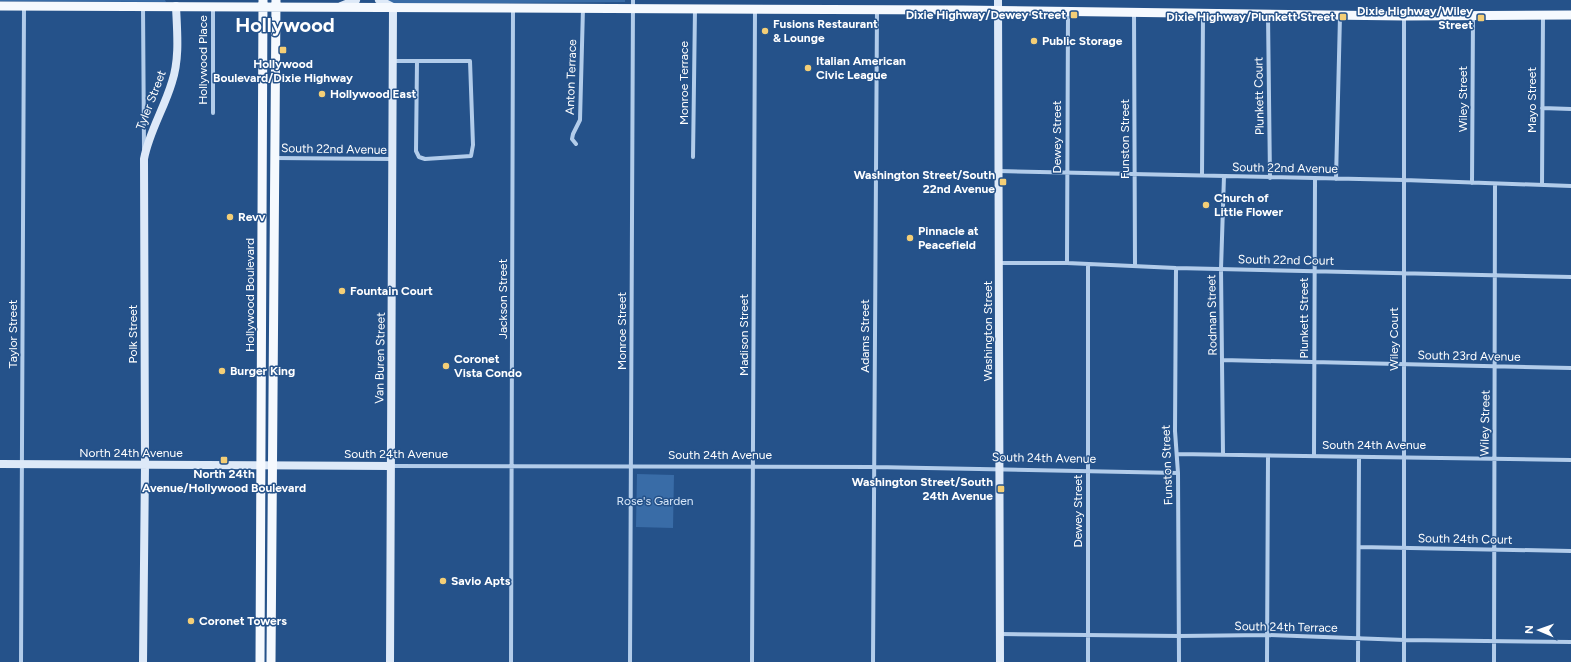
<svg xmlns="http://www.w3.org/2000/svg" width="1571" height="662" font-family="Figtree,sans-serif">
	<style>
		.green { fill: #396ca7 }
		.lines { fill: none; stroke-linecap: round; stroke-linejoin: round }
		.street { stroke: #b2ccea; stroke-width: 4 }
		.secondary { stroke: #dde9f8; stroke-width: 8 }
		.primary { stroke: #f5f9fe; stroke-width: 9 }
		.poi-dot { fill: #f4ce76; stroke: #25528a; stroke-width: 1.5 }
		.labels { text-anchor: middle; dominant-baseline: central; stroke-width: 3; stroke-linejoin: round; paint-order: stroke }
		.poi-label { font-size: 12px; font-weight: bold; fill: #fff; stroke: #25528a; text-anchor: start }
		.street-label { font-size: 12px; fill: #fff; stroke: #25528a }
		.park-label { font-size: 12px; fill: #d6e6f8; stroke: #25528a }
		.town-label { font-size: 20px; font-weight: bold; fill: #fff; stroke: #25528a }
	</style>
	<rect width="100%" height="100%" fill="#25528a"/>
	<path class="green" d="M0 0H165L166 2 0 1Z
		M383 0H625V2L389 4Z
		M637 474 674 475 673 528 636 527Z"/>
	<g class="lines">
		<path class="street" d="M143 6 144 149
			M213 7V113
			M1134 13 1135 265
			M1268 15 1270 178
			M1404 16V662
			M393 61H470L473 145 471 156 425 159 419 157 416 151 417 61
			M1542 108 1571 109
			M576 144 572 139 573 134 580 120 583 8
			M693 157 695 9
			M275 158 392 159
			M999 171 1404 180 1571 186
			M1202 175 1203 14
			M1336 179 1340 16
			M1472 183 1473 16
			M1542 185 1543 15
			M1000 263H1067L1176 268 1571 277
			M1067 263 1068 12
			M1088 265V662
			M1176 268 1175 431 1178 473 1179 662
			M1222 360 1571 368
			M1177 454 1571 460
			M1223 454 1221 269 1224 176
			M1314 456 1315 179
			M391 466 874 467 1178 473
			M1359 547 1571 551
			M1000 634 1179 636 1267 635 1405 640 1571 642
			M21 662 24 7
			M511 662 513 8
			M630 662 633 0
			M752 662 755 9
			M873 662 877 10
			M1267 662 1268 456
			M1358 662 1359 457
			M1494 662 1495 184"/>
		<path class="secondary" d="M379 0 393 7 390 662
			M998 0 1000 662
			M341 6 356 0
			M0 464 391 466
			M143 662 145 465 144 159C149 132 164 109 172 82 180 58 177 31 176 6"/>
		<path class="primary" d="M0 6 963 10 1404 16 1571 15
			M260 662 263 0
			M271 662 276 0"/>
	</g>
	<g class="poi-dot">
		<rect x="1070" y="11" width="8" height="8" rx="2"/>
		<rect x="1339" y="13" width="8" height="8" rx="2"/>
		<rect x="1477" y="14" width="8" height="8" rx="2"/>
		<circle cx="765" cy="31" r="4"/>
		<circle cx="1034" cy="41" r="4"/>
		<rect x="279" y="46" width="8" height="8" rx="2"/>
		<circle cx="808" cy="68" r="4"/>
		<circle cx="322" cy="94" r="4"/>
		<rect x="999" y="178" width="8" height="8" rx="2"/>
		<circle cx="1206" cy="205" r="4"/>
		<circle cx="230" cy="217" r="4"/>
		<circle cx="910" cy="238" r="4"/>
		<circle cx="342" cy="291" r="4"/>
		<circle cx="446" cy="366" r="4"/>
		<circle cx="222" cy="371" r="4"/>
		<rect x="220" y="456" width="8" height="8" rx="2"/>
		<rect x="997" y="485" width="8" height="8" rx="2"/>
		<circle cx="443" cy="581" r="4"/>
		<circle cx="191" cy="621" r="4"/>
	</g>
	<g class="labels">
		<g class="poi-label">
			<text x="1473" y="11" text-anchor="end">Dixie Highway/Wiley<tspan x="1473" dy="14">Street</tspan></text>
			<text x="1066" y="15" text-anchor="end">Dixie Highway/Dewey Street</text>
			<text x="1335" y="17" text-anchor="end">Dixie Highway/Plunkett Street</text>
			<text x="773" y="24">Fusions Restaurant<tspan x="773" dy="14">&amp; Lounge</tspan></text>
			<text x="1042" y="41">Public Storage</text>
			<text x="816" y="61">Italian American<tspan x="816" dy="14">Civic League</tspan></text>
			<text x="283" y="64" text-anchor="middle">Hollywood<tspan x="283" dy="14">Boulevard/Dixie Highway</tspan></text>
			<text x="330" y="94">Hollywood East</text>
			<text x="995" y="175" text-anchor="end">Washington Street/South<tspan x="995" dy="14">22nd Avenue</tspan></text>
			<text x="1214" y="198">Church of<tspan x="1214" dy="14">Little Flower</tspan></text>
			<text x="238" y="217">Revv</text>
			<text x="918" y="231">Pinnacle at<tspan x="918" dy="14">Peacefield</tspan></text>
			<text x="350" y="291">Fountain Court</text>
			<text x="454" y="359">Coronet<tspan x="454" dy="14">Vista Condo</tspan></text>
			<text x="230" y="371">Burger King</text>
			<text x="224" y="474" text-anchor="middle">North 24th<tspan x="224" dy="14">Avenue/Hollywood Boulevard</tspan></text>
			<text x="993" y="482" text-anchor="end">Washington Street/South<tspan x="993" dy="14">24th Avenue</tspan></text>
			<text x="451" y="581">Savio Apts</text>
			<text x="199" y="621">Coronet Towers</text>
		</g>
		<g class="street-label">
			<text transform="translate(203 60) rotate(-90)">Hollywood Place</text>
			<text transform="translate(571 77) rotate(-88)">Anton Terrace</text>
			<text transform="translate(684 83) rotate(-90)">Monroe Terrace</text>
			<text transform="translate(1259 96) rotate(-91)">Plunkett Court</text>
			<text transform="translate(1463 99) rotate(-90)">Wiley Street</text>
			<text transform="translate(151 100) rotate(-69)">Tyler Street</text>
			<text transform="translate(1532 100) rotate(-90)">Mayo Street</text>
			<text transform="translate(1057 137) rotate(-90)">Dewey Street</text>
			<text transform="translate(1125 139) rotate(-90)">Funston Street</text>
			<text transform="translate(334 149) rotate(1)">South 22nd Avenue</text>
			<text transform="translate(1285 168) rotate(1)">South 22nd Avenue</text>
			<text transform="translate(1286 260) rotate(1)">South 22nd Court</text>
			<text transform="translate(250 295) rotate(-90)">Hollywood Boulevard</text>
			<text transform="translate(503 299) rotate(-90)">Jackson Street</text>
			<text transform="translate(1212 315) rotate(-91)">Rodman Street</text>
			<text transform="translate(1304 318) rotate(-90)">Plunkett Street</text>
			<text transform="translate(622 331) rotate(-90)">Monroe Street</text>
			<text transform="translate(988 331) rotate(-90)">Washington Street</text>
			<text transform="translate(13 334) rotate(-90)">Taylor Street</text>
			<text transform="translate(133 334) rotate(-90)">Polk Street</text>
			<text transform="translate(744 335) rotate(-90)">Madison Street</text>
			<text transform="translate(865 336) rotate(-90)">Adams Street</text>
			<text transform="translate(1394 339) rotate(-90)">Wiley Court</text>
			<text transform="translate(1469 356) rotate(1)">South 23rd Avenue</text>
			<text transform="translate(380 358) rotate(-89)">Van Buren Street</text>
			<text transform="translate(1485 423) rotate(-89)">Wiley Street</text>
			<text x="1374" y="445">South 24th Avenue</text>
			<text x="131" y="453">North 24th Avenue</text>
			<text x="396" y="454">South 24th Avenue</text>
			<text x="720" y="455">South 24th Avenue</text>
			<text transform="translate(1044 458) rotate(1)">South 24th Avenue</text>
			<text transform="translate(1167 465) rotate(-92)">Funston Street</text>
			<text transform="translate(1078 511) rotate(-90)">Dewey Street</text>
			<text transform="translate(1465 539) rotate(1)">South 24th Court</text>
			<text transform="translate(1286 627) rotate(1)">South 24th Terrace</text>
		</g>
		<g class="park-label">
			<text x="655" y="501">Rose's Garden</text>
		</g>
		<g class="town-label">
			<text x="285" y="25">Hollywood</text>
		</g>
	</g>
	<g transform="translate(1539 630) rotate(272)" stroke="#25528a" stroke-width="3" paint-order="stroke">
	<path d="M0-3L7 15L0 10L-7 15Z" fill="#ffffff"/>
	<text y="-6" font-size="11" font-weight="bold" text-anchor="middle" fill="#ffffff">N</text>
	</g>
</svg>
